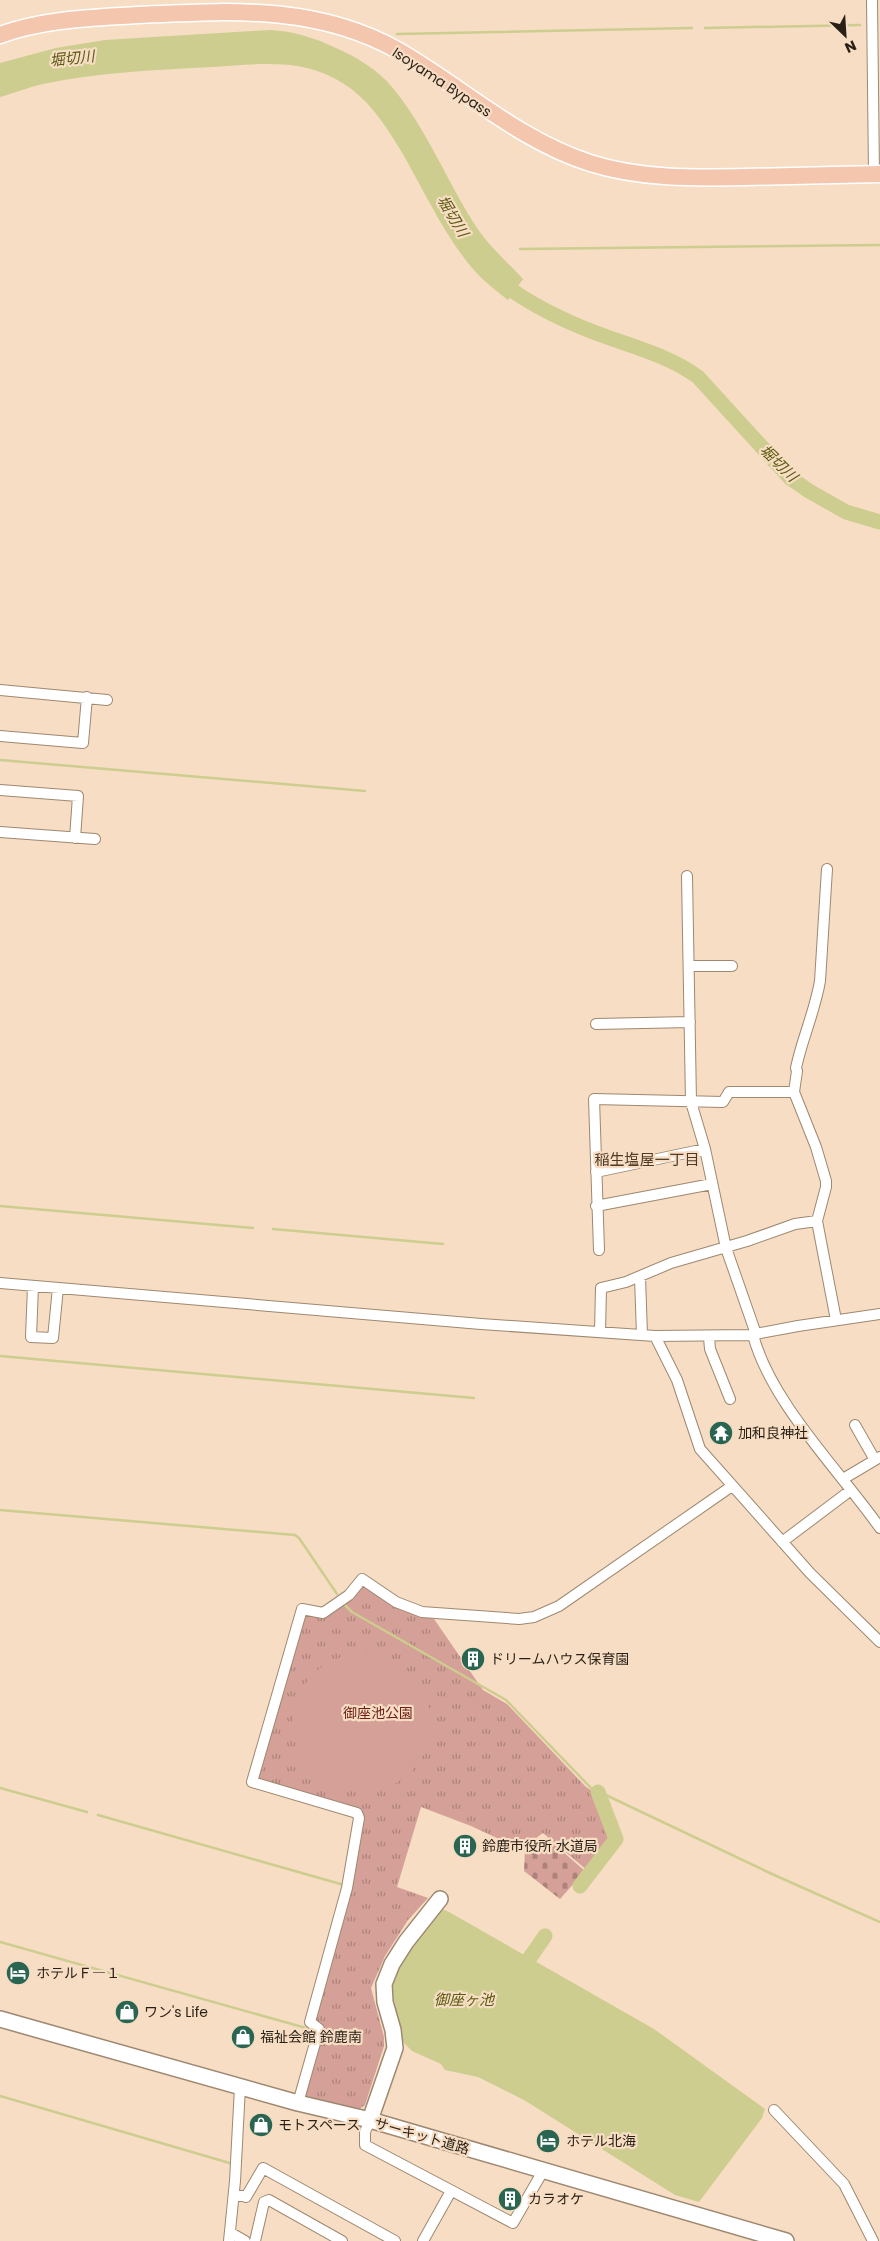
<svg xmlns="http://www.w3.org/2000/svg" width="880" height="2241" font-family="Poppins,'Noto Sans JP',sans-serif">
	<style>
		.cemetery { fill: url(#cemetery-stones) }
		.park { fill: url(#park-tufts) }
		.garden { fill: #d4a098 }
		.water { fill: #cdcd8f }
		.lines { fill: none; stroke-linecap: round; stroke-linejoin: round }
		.stream { stroke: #cdcd8f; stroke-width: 2.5 }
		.river { stroke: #cdcd8f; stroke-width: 15 }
		.street-casing { stroke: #9e8870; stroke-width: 12 }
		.secondary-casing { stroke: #9e8870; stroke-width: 18 }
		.primary-casing { stroke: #fff; stroke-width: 19 }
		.street { stroke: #fff; stroke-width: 10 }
		.secondary { stroke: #fff; stroke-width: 15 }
		.primary { stroke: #f4c6ad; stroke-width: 16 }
		.labels { text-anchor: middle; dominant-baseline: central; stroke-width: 4.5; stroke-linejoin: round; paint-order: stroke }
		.street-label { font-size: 14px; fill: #281f16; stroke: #f6ddc3 }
		.poi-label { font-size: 14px; fill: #281f16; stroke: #f6ddc3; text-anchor: start }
		.park-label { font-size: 14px; fill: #6c1e17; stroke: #f6ddc3 }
		.water-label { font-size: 15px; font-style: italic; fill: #5a5911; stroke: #f6ddc3 }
		.neighbourhood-label { font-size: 15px; fill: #4e3a25; stroke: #f6ddc3 }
	</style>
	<defs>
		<pattern id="cemetery-stones" width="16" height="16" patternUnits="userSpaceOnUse" patternTransform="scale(1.25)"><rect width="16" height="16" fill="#d4a098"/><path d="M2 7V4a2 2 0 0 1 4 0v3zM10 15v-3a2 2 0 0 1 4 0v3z" fill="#ac827b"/></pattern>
		<pattern id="park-tufts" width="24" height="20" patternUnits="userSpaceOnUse" patternTransform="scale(1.25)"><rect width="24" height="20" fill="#d4a098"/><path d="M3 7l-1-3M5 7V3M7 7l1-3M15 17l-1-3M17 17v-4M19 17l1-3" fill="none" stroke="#ac827b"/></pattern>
	</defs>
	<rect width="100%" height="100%" fill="#f6ddc3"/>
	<path class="cemetery" d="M547 1838 585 1871 560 1899 524 1871 525 1850Z"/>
	<path class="park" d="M362 1586H365L410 1613 434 1619 483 1690 507 1704 586 1787 597 1794 596 1799 601 1805 613 1839 588 1871 543 1833 521 1849 471 1826 421 1807 397 1887 428 1898 408 1920 385 1956 371 1988 384 2037V2046L365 2105 358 2110 303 2095 315 2018 363 1818 259 1782 256 1776 302 1614 319 1617 326 1615Z"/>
	<path class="garden" d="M293 1723a69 69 0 1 1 138 0a69 69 0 1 1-138 0Z"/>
	<path class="water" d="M270 30C293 31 315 38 336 48 356 57 377 69 392 87 427 129 447 182 477 228 490 247 507 262 523 279L508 300C491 287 474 273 462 255 428 209 409 154 373 110 356 89 333 74 307 68 277 61 243 65 213 67 156 70 99 72 43 84 29 87 14 93 0 97V63L56 48 105 40Z
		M440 1908 449 1912 654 2029 765 2109 762 2118 699 2202 675 2195 524 2100 478 2077 445 2070 441 2064 412 2051 403 2042 391 1986 401 1960Z"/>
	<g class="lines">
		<path class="stream" d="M705 28 860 25
			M397 34 692 28
			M520 249 880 245
			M0 760 365 791
			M0 1206 253 1228
			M273 1229 443 1244
			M0 1356 474 1398
			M0 1510 295 1535 299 1538 337 1594
			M344 1604 352 1612 506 1700 591 1788 772 1874 880 1922
			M0 1788 87 1812
			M98 1815 344 1885
			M0 1942 313 2030
			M0 2096 233 2164"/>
		<path class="river" d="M498 280C527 303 562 320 596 333 630 346 668 355 698 377L790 478 809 491 846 512 880 522
			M580 1886 616 1839 598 1792
			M529 1959 545 1936"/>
		<g class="street-casing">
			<path id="street" d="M872 0 874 174
				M0 690 107 700
				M0 736 83 743 87 697
				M0 790 78 796 75 838
				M0 832 95 839
				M827 869 820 981C815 1011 802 1039 796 1068L797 1071 794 1092 816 1147 826 1181V1187L817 1221 836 1320
				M687 876 691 1102 705 1149 726 1248 756 1334
				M689 966H732
				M596 1024 690 1022
				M596 1172 705 1149
				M596 1206 712 1184
				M599 1250 594 1099 723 1102 729 1092H794
				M640 1277 642 1335
				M0 1283 481 1324 655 1336 750 1335 798 1326 880 1314
				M33 1286 31 1337 53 1338 58 1288
				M600 1332 601 1288 626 1282 671 1263 747 1241 795 1224 817 1221
				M753 1335C771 1403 840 1471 880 1528
				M655 1336 677 1380 700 1449 810 1573 880 1642
				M709 1337 710 1349 730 1399
				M855 1425 875 1460
				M843 1479 880 1457
				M782 1542 851 1490
				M298 2103 319 2029 310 2022 347 1888 359 1818 357 1813 252 1782 302 1609 323 1613 349 1595 362 1579 396 1602 422 1612 519 1619 534 1617 559 1606 732 1486
				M774 2110 844 2184 873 2241
				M370 2120 365 2132V2145L513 2223 543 2171
				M234 2194 246 2197 263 2168 395 2241
				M231 2233 245 2241
				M229 2241 235 2181 240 2087
				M255 2241 264 2202 269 2200 342 2241
				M423 2241 451 2191"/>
		</g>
		<g class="secondary-casing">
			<path id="secondary" d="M0 2019 298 2103 370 2120 786 2241
				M370 2120 395 2048 393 2030 385 2002 384 1984 392 1964 406 1942 440 1899"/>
		</g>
		<g class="primary-casing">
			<path id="primary" d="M0 35C44 19 91 18 137 15 228 11 316 4 399 51 463 88 518 140 590 163 640 179 693 178 746 177 791 176 835 175 880 174"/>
		</g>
		<use href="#street" class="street"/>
		<use href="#secondary" class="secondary"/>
		<use href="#primary" class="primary"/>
	</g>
	<defs>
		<g id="temple-disc" transform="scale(1.25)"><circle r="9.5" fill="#296550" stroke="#f6ddc3"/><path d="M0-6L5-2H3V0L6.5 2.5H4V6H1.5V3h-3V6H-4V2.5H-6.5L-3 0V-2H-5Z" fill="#fff"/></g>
		<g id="building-disc" transform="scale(1.25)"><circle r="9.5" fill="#296550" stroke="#f6ddc3"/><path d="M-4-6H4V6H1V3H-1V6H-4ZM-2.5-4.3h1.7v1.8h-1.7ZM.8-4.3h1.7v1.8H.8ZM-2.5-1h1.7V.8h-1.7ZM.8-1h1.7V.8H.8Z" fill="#fff"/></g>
		<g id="hotel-disc" transform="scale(1.25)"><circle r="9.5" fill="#296550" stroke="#f6ddc3"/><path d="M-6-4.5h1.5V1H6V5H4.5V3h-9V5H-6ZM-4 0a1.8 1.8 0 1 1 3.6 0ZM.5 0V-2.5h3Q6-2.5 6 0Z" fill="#fff"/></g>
		<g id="shop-disc" transform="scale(1.25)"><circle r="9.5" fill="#296550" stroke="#f6ddc3"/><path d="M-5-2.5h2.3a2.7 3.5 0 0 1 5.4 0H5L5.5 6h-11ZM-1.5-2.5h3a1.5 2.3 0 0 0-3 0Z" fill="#fff"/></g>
	</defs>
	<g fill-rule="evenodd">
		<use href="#temple-disc" x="721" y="1433"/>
		<use href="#building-disc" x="473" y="1659"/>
		<use href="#building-disc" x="465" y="1846"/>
		<use href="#hotel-disc" x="18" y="1973"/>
		<use href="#shop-disc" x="127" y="2012"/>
		<use href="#shop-disc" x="243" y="2037"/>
		<use href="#shop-disc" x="261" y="2125"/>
		<use href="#hotel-disc" x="548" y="2141"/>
		<use href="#building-disc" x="510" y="2199"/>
	</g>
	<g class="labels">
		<g class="street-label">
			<text transform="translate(442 82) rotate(33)">Isoyama Bypass</text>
			<text transform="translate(422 2136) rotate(16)">サーキット道路</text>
		</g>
		<g class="poi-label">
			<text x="738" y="1433">加和良神社</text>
			<text x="490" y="1659">ドリームハウス保育園</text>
			<text x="482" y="1846">鈴鹿市役所 水道局</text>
			<text x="36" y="1973">ホテルＦ―１</text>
			<text x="144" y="2012">ワン's Life</text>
			<text x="260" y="2037">福祉会館 鈴鹿南</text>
			<text x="278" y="2125">モトスペース</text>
			<text x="566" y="2141">ホテル北海</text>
			<text x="528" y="2199">カラオケ</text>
		</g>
		<g class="park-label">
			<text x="378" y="1713">御座池公園</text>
		</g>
		<g class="water-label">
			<text transform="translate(72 58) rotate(-6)">堀切川</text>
			<text transform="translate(453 216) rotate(59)">堀切川</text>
			<text transform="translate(779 463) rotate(44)">堀切川</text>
			<text x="464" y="1999">御座ヶ池</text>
		</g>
		<g class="neighbourhood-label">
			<text x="647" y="1159">稲生塩屋一丁目</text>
		</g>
	</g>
	<g transform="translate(845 35) rotate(155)" stroke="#f6ddc3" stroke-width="4" paint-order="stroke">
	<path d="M0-4L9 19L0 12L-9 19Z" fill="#281f16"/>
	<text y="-8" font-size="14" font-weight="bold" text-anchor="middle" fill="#281f16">N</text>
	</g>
</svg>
